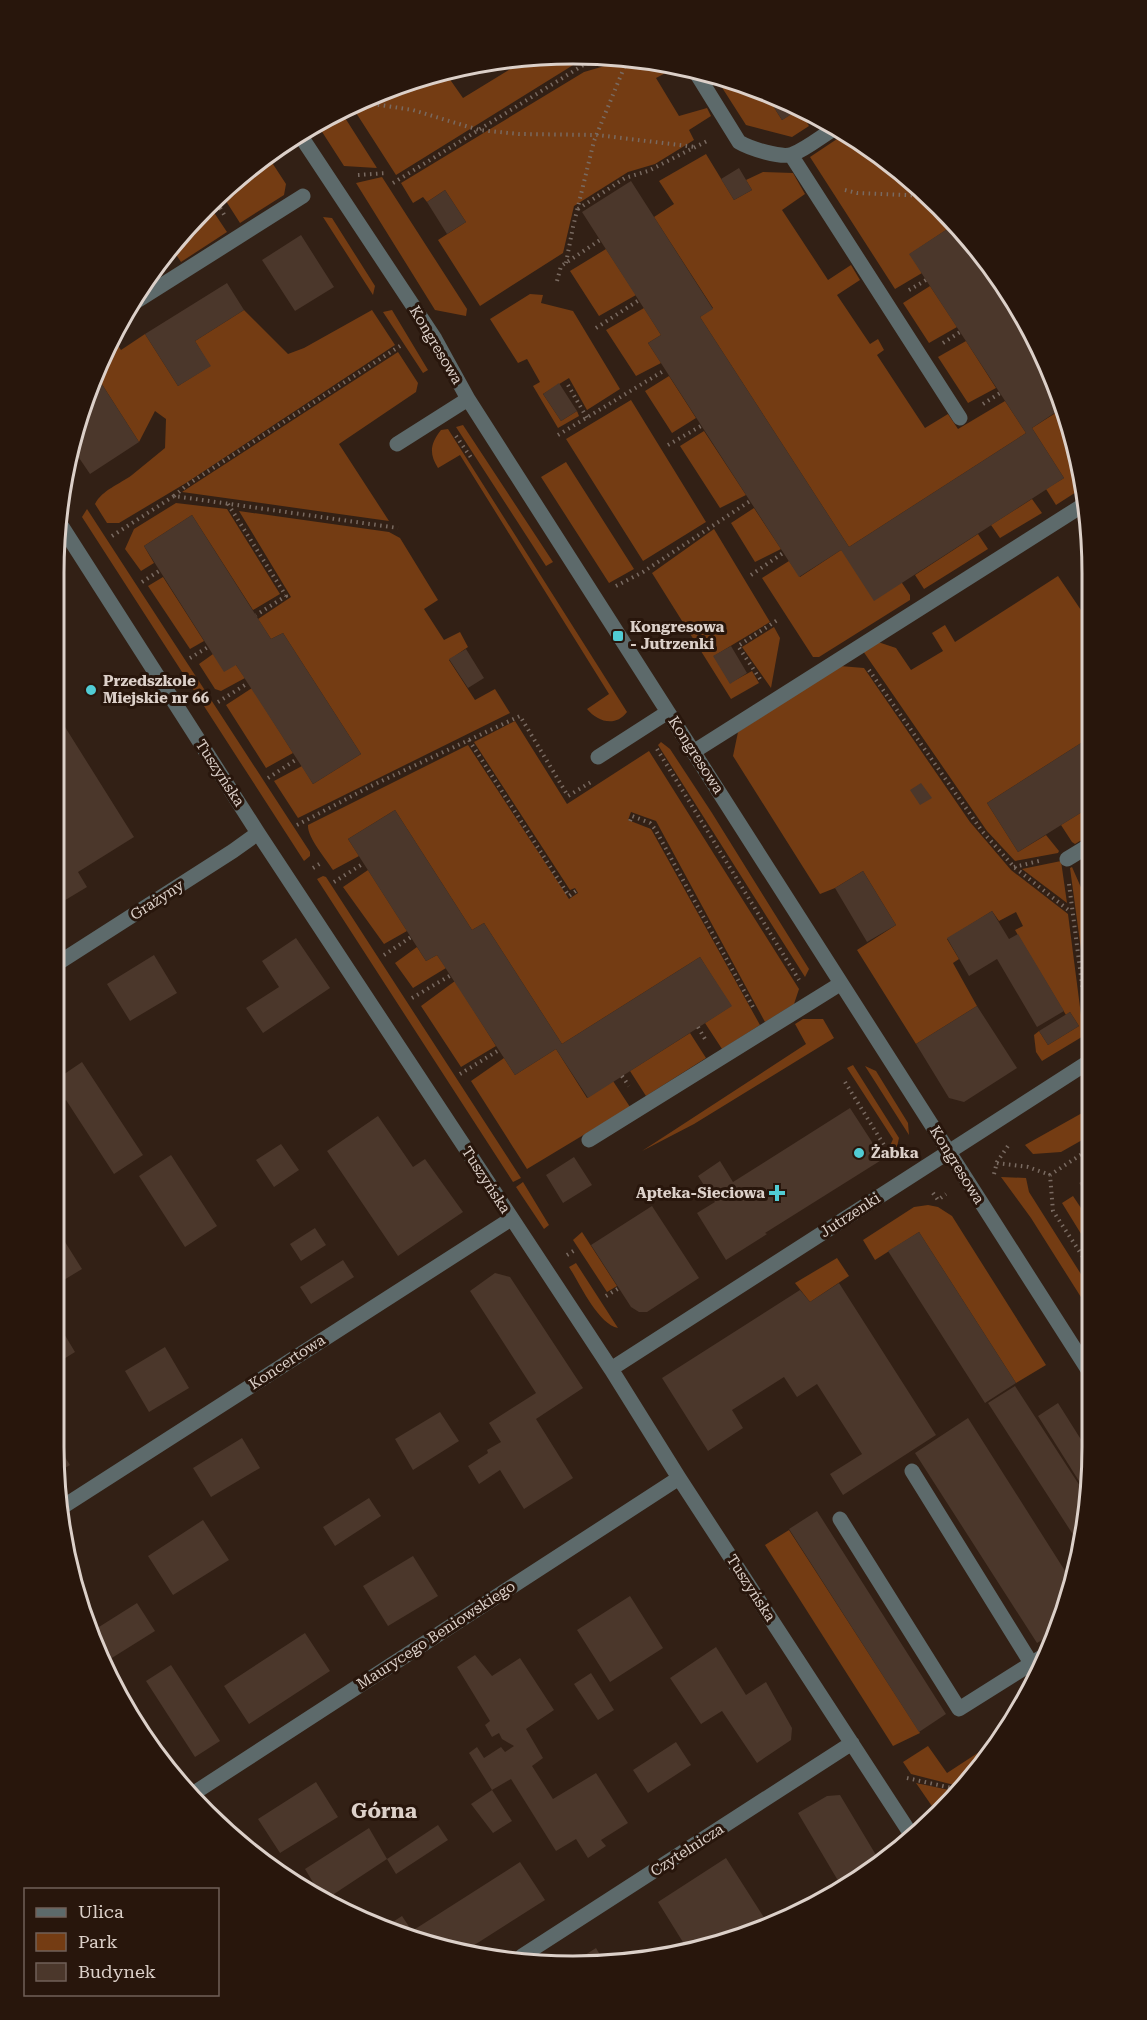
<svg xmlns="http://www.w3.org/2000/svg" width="1147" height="2020" font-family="'Roboto Serif',serif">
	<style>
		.green { fill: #743c13 }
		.building { fill: #4b372b }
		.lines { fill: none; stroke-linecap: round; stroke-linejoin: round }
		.path { stroke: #796a61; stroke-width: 4; stroke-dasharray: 1.5 4.5; stroke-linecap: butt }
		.minor { stroke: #5d6a6b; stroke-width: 15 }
		.poi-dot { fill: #51ccd4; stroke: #28160c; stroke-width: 2 }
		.labels { text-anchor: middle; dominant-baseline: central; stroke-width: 6; stroke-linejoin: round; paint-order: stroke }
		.street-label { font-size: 15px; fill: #dcd0c9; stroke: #28160c }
		.poi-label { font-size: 15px; font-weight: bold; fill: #dcd0c9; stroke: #28160c; text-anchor: start }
		.district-label { font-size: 21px; font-weight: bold; fill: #dcd0c9; stroke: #28160c }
		.rim { fill: none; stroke: #dcd0c9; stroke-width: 3 }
	</style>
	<rect width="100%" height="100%" fill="#322015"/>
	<path class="green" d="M540 55 597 57 578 62 396 175 351 105 444 71 463 98 530 57Z
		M632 58H642L677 67 656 78 679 116 707 108 711 116 689 130 694 140 655 164 628 172 574 206 563 253 480 306 438 240 466 222 445 190 427 202 423 197 413 203 401 183 584 72Z
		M714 75 741 82 765 93 782 120 799 109 809 126 792 137 746 125Z
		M340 110 377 168 344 166 317 124Z
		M846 133 941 206 955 224 910 254 922 273 895 289 810 157Z
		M706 154 734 200 752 190 746 180 763 172 793 173 805 194 782 210 828 280 851 265 860 280 837 295 870 344 878 339 884 350 877 355 925 428 948 414 958 429 1005 401 1026 433 849 547 700 317 713 308 654 217 674 204 659 181Z
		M267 155 286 184 284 195 240 223 224 198 242 187 237 180 258 161Z
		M382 177 467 309 466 316 435 310 356 183Z
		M211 208 227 232 181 262 171 247 183 231Z
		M323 217 332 218 375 286 373 295Z
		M968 240 1006 285 1031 336Z
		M606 249 636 295 599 316 570 271Z
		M930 286 957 327 929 343 903 303Z
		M530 294 543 295 541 303 573 311 620 389 587 410 569 378 543 394 561 421 577 411 579 416 558 428 533 386 540 382 527 359 518 363 490 319Z
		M644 308 661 335 648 343 661 363 636 376 606 330Z
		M244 310 288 354 304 348 372 310 395 345 186 483 119 523H107L95 504C102 490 120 484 132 475 143 466 154 457 165 448L166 419 155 411 139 442 96 375 113 338 121 350 145 334 178 386 210 366 195 341Z
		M392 310 428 370 423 373 383 312Z
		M966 341 996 388 968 403 938 357Z
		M398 352 418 383 416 392 339 444 389 521 182 492Z
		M669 376 696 418 672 433 645 391Z
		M631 400 706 522 643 561 566 439Z
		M1065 407 1084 487 1056 505 1046 489 1064 478 1032 428Z
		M463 425 553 562 546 566 456 427Z
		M448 429 627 712C615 728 597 721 587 709L609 694 460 455 438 468C429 454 430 444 441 430Z
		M704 431 746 495 720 508 680 446Z
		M566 462 634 569 609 583 541 477Z
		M1032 499 1042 513 1000 538 991 525Z
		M176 503 227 509 280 594 253 610 192 515 144 546 154 563 141 571 125 549 134 529Z
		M754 508 781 549 755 562 731 523Z
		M87 509 310 852V856L304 861 82 517Z
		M239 511 389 532 400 538 438 600 424 609 444 640 460 632 468 647 449 660 475 700 495 689 510 713 298 818 274 781 302 766 313 784 361 754 283 633 271 639 258 619 291 597Z
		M714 529 770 622 714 656 730 683 752 671 759 683 731 699 652 573Z
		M978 534 988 549 924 589 915 575Z
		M841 550 902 583 910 595V600L819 657H813L762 578 789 561 800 577Z
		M1058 576 1089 622V738L987 803 1018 852 1046 835 1059 851 1058 853 1015 861 987 831 863 651 875 641 896 648 911 670 943 651 932 633 945 625 955 642Z
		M163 577 204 641 190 649 148 586Z
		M774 627 780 638 771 688 742 647Z
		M213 654 236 665 245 678 221 691 215 689 199 664Z
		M840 666 864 668 970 822 1011 870 1068 914 1081 1015 1090 1032 1042 1061 1036 1052 1034 1035 1039 1031 1048 1045 1079 1026 1070 1012 1066 1015 1015 930 1023 926 1016 912 999 921 992 911 947 939 959 959 953 963 977 1006 916 1044 857 950 896 925 863 871 835 888 820 894 733 756 738 732Z
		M252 688 293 753 266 768 226 705Z
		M515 721 567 804 649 751 799 989 794 1004 765 1022 656 821 631 812 628 820 651 829 760 1025 722 1049 705 1023 731 1006 700 957 562 1044 484 923 472 930 395 810 348 839 359 856 333 870C326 859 307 837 308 825L468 745 569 899 578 893 575 888 570 890 474 742Z
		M661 742 670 749 712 813 809 969 805 977 658 745Z
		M1090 807V835L1075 844 1072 842 1061 825Z
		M1061 861 1067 903 1022 869Z
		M1072 867 1083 892 1090 888 1089 1009 1070 868Z
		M368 870 407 931 384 944 343 887Z
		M323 876 326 877 521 1178 513 1182 317 879Z
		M417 947 426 961 437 955 446 968 413 988 395 963Z
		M455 981 496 1046 461 1067 421 1006Z
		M803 1019H823L834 1038 694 1124 642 1151 806 1044 795 1024Z
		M690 1033 706 1058 646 1096 630 1071Z
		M556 1049 587 1098 613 1081 630 1107 527 1169 471 1081 504 1058 515 1075Z
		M853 1065 899 1138 897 1147 890 1146 893 1139 847 1068Z
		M865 1066 876 1071 908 1123 909 1135Z
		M1091 1108V1135L1061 1152 1033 1154 1025 1145Z
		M1001 1177 1026 1178 1029 1192 1091 1290V1313L1031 1218Z
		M523 1182 549 1225 544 1229 516 1187Z
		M1073 1196 1091 1223V1250L1062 1203Z
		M928 1205 938 1207 952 1216 1046 1365 1016 1383 919 1232 875 1260 863 1240 914 1207Z
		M582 1232 617 1286 607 1292 573 1240Z
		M837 1258 849 1276 810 1302 795 1283Z
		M576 1263 618 1328C598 1324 580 1284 569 1267Z
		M789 1530 920 1733 893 1746 765 1545Z
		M993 1743 958 1786 911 1774 903 1762 928 1746 947 1773Z
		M916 1783 954 1791 936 1812Z"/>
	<path class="building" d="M765 93 776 97 800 109 782 120Z
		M739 168 752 190 734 200 721 179Z
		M237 180 242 187 208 209 207 208Z
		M631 181 713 309 700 317 849 547 1026 433 909 254 955 224 968 240 1031 336 1065 406 1032 428 1064 478 874 601 841 550 799 577 648 343 661 335 582 212Z
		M445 190 466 222 447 234 427 202Z
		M301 235 334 287 295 311 262 260Z
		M227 283 244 310 195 341 211 366 178 386 145 334Z
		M96 375 139 442 90 474 73 449 81 407Z
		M559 383 577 411 561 421 543 394Z
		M192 515 271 639 283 633 361 754 313 784 236 665 224 672 144 546Z
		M731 646 747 673 730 684 713 656Z
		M466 649 484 678 468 688 449 659Z
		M55 711 134 837 78 872 87 887 62 902 60 898 55 901Z
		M1089 738 1090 807 1018 852 987 803Z
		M921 783 932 798 920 805 910 790Z
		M395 810 472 930 484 923 562 1044 700 957 732 1006 588 1098 556 1049 515 1075 437 955 426 961 348 839Z
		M863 871 896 925 867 942 835 888Z
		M992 911 1009 939 1018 934 1064 1011 1037 1027 997 959 969 976 947 938Z
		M296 938 330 988 263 1033 246 1008 279 987 262 961Z
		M154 955 177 993 130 1021 107 984Z
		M977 1006 1017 1068 964 1102 949 1098 916 1044Z
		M1070 1012 1079 1026 1048 1045 1039 1031Z
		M82 1062 143 1155 114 1174 66 1100 54 1107V1081Z
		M850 1108 883 1159 765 1233 767 1234 726 1260 697 1213 715 1202 698 1176 720 1161 733 1182Z
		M378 1116 413 1167 425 1159 463 1212 398 1256 327 1151Z
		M281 1144 299 1170 274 1187 256 1160Z
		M171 1155 217 1226 185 1247 139 1176Z
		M574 1157 592 1185 563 1203 546 1175Z
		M1091 1175V1201L1079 1183Z
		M652 1206 699 1278 647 1312H639L631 1307 591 1245Z
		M54 1217 56 1221 55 1226 82 1269 54 1286Z
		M315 1228 326 1245 301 1261 290 1244Z
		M919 1232 1016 1383 985 1403 888 1251Z
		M343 1260 354 1277 311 1304 300 1287Z
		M495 1273 510 1277 583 1388 536 1419 573 1478 524 1509 500 1470 479 1484 468 1466 488 1453 487 1450 501 1442 489 1423 536 1393 470 1291Z
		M839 1283 936 1435 843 1495 830 1474 862 1454 817 1384 797 1397 784 1377 732 1410 743 1428 708 1451 662 1378 800 1290 810 1302Z
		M60 1327 75 1352 54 1365V1330Z
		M165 1347 189 1388 149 1412 125 1371Z
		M1015 1386 1089 1500 1081 1547 988 1403Z
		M54 1402 65 1419 54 1426Z
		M1058 1403 1092 1457V1480L1089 1497 1038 1416Z
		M440 1412 459 1441 413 1470 395 1439Z
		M968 1418 1074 1585 1054 1633 1037 1643 915 1453Z
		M242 1438 260 1468 211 1497 193 1468Z
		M54 1440 70 1465 58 1472 54 1447Z
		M369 1498 381 1516 335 1546 323 1527Z
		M817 1511 946 1714 919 1732 789 1529Z
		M203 1520 229 1560 173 1595 148 1556Z
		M413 1556 438 1596 388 1626 363 1586Z
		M630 1596 663 1648 610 1682 577 1630Z
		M137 1603 155 1631 107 1661 91 1632Z
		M305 1633 330 1671 249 1724 224 1686Z
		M716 1647 746 1695 766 1682 792 1728 791 1740 757 1763 722 1711 701 1724 670 1678Z
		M475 1655 492 1676 520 1658 554 1710 526 1729 543 1758 532 1766 553 1799 596 1773 628 1823 601 1840 606 1846 588 1858 576 1839 556 1851 511 1779 492 1790 469 1753 477 1747 484 1758 501 1747 505 1752 514 1746 502 1739 499 1733 492 1737 485 1725 490 1721 457 1667Z
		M171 1665 220 1741 195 1757 146 1681Z
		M591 1673 614 1710 598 1720 574 1684Z
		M676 1742 691 1765 648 1793 633 1770Z
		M316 1782 338 1817 280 1853 258 1819Z
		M492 1790 512 1821 493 1833 471 1804Z
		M840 1795 879 1860 840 1884 798 1813 827 1796Z
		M438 1825 448 1840 396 1874 387 1859Z
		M369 1828 387 1859 334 1894 339 1903 320 1894 305 1869Z
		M726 1858 770 1927 686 1947 658 1902Z
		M520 1862 545 1900 465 1951 439 1948 388 1925 402 1916 412 1931Z
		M596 1948 606 1965 574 1962Z"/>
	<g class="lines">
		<path class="path" d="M360 102 413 110 479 130 519 134 597 135 696 147
			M358 175 387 173
			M393 183 585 64 616 58
			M845 190 857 193 927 196
			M217 203 225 216
			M578 209 625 178 648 171 709 140
			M566 263 573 227 594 141 628 58
			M557 281 561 266 600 240
			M909 290 926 280
			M596 328 639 300
			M943 343 960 332
			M568 385 587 418
			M983 404 1000 393
			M558 435 665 370
			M456 436 472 459
			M668 445 701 426
			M72 455 76 453
			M174 496 187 485 400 346
			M228 504 286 596 256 615
			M112 536 174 496 398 528
			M751 575 783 553
			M142 582 159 571
			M616 586 643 572 750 501
			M190 658 208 647
			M869 670 982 831 1014 867 1071 912
			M760 679 738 646 779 619
			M218 702 248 683
			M469 740 569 896 577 890
			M657 749 799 980
			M268 778 297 759
			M630 821 632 816 650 823 655 829 754 1009
			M297 825 371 786 520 716 568 796 591 782
			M1014 867 1043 860
			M313 868 321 863
			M334 882 364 863
			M1069 884 1086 1015 1090 1022
			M384 955 411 937
			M412 998 451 975
			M698 1027 705 1039
			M460 1074 499 1050
			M622 1076 629 1086
			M845 1082 892 1158
			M1091 1148 1050 1175 1053 1211 1091 1269
			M997 1163 1028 1167 1050 1175
			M994 1174 997 1162 1008 1146
			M933 1193 938 1200 946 1194
			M567 1255 575 1250
			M606 1296 619 1288
			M907 1778 956 1789"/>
		<path class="minor" d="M695 71 739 142C749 148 782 159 793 154 808 148 823 135 837 127
			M300 135 435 339 468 399 1092 1376
			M791 155 960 418
			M129 306 303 196
			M397 444 468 399
			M59 522 258 833 611 1369 679 1478 914 1839
			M693 752 1088 502
			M598 757 668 712
			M1067 859 1090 845
			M55 965 233 851 258 833
			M589 1140 840 984
			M611 1369 1090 1061
			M912 1471 1031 1663
			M64 1506 511 1219
			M840 1519 959 1709 1045 1655
			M194 1793 679 1478
			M522 1956 852 1743"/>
	</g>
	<g class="poi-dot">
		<rect x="612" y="630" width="12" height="12" rx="3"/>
		<circle cx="91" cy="690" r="6"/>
		<circle cx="859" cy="1153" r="6"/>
		<path d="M774 1184h6v6h6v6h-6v6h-6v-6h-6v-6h6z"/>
	</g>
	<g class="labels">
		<g class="street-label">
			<text transform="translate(436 345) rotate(59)">Kongresowa</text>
			<text transform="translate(696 755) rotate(57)">Kongresowa</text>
			<text transform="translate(220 773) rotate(57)">Tuszyńska</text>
			<text transform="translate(157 900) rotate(-33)">Grażyny</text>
			<text transform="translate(957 1165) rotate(58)">Kongresowa</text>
			<text transform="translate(486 1180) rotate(57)">Tuszyńska</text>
			<text transform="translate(850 1215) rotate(-33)">Jutrzenki</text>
			<text transform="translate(287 1362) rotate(-33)">Koncertowa</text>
			<text transform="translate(751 1588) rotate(57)">Tuszyńska</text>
			<text transform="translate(436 1635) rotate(-33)">Maurycego Beniowskiego</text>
			<text transform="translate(687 1850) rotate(-33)">Czytelnicza</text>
		</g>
		<g class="poi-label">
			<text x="630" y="627">Kongresowa<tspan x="630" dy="17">- Jutrzenki</tspan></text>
			<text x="103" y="681">Przedszkole<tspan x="103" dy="17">Miejskie nr 66</tspan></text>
			<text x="871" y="1153">Żabka</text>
			<text x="765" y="1193" text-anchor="end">Apteka-Sieciowa</text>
		</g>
		<g class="district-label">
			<text x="384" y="1811">Górna</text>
		</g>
	</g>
	<path d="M0 0H1147V2020H0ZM573 64H573A509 509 0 0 1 1082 573V1447A509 509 0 0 1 573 1956H573A509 509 0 0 1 64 1447V573A509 509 0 0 1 573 64Z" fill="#28160c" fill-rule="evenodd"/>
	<path class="rim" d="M573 64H573A509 509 0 0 1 1082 573V1447A509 509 0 0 1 573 1956H573A509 509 0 0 1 64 1447V573A509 509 0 0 1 573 64Z"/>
	<rect x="24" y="1888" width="195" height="108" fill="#28160c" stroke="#706058" stroke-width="1.5"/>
	<rect x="36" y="1908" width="30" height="9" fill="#5d6a6b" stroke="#706058" stroke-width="1.5"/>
	<text x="78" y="1918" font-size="18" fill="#dcd0c9">Ulica</text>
	<rect x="36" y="1933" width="30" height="18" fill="#743c13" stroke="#706058" stroke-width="1.5"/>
	<text x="78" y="1948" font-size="18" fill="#dcd0c9">Park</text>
	<rect x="36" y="1963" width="30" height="18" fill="#4b372b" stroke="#706058" stroke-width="1.5"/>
	<text x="78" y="1978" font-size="18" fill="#dcd0c9">Budynek</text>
</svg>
